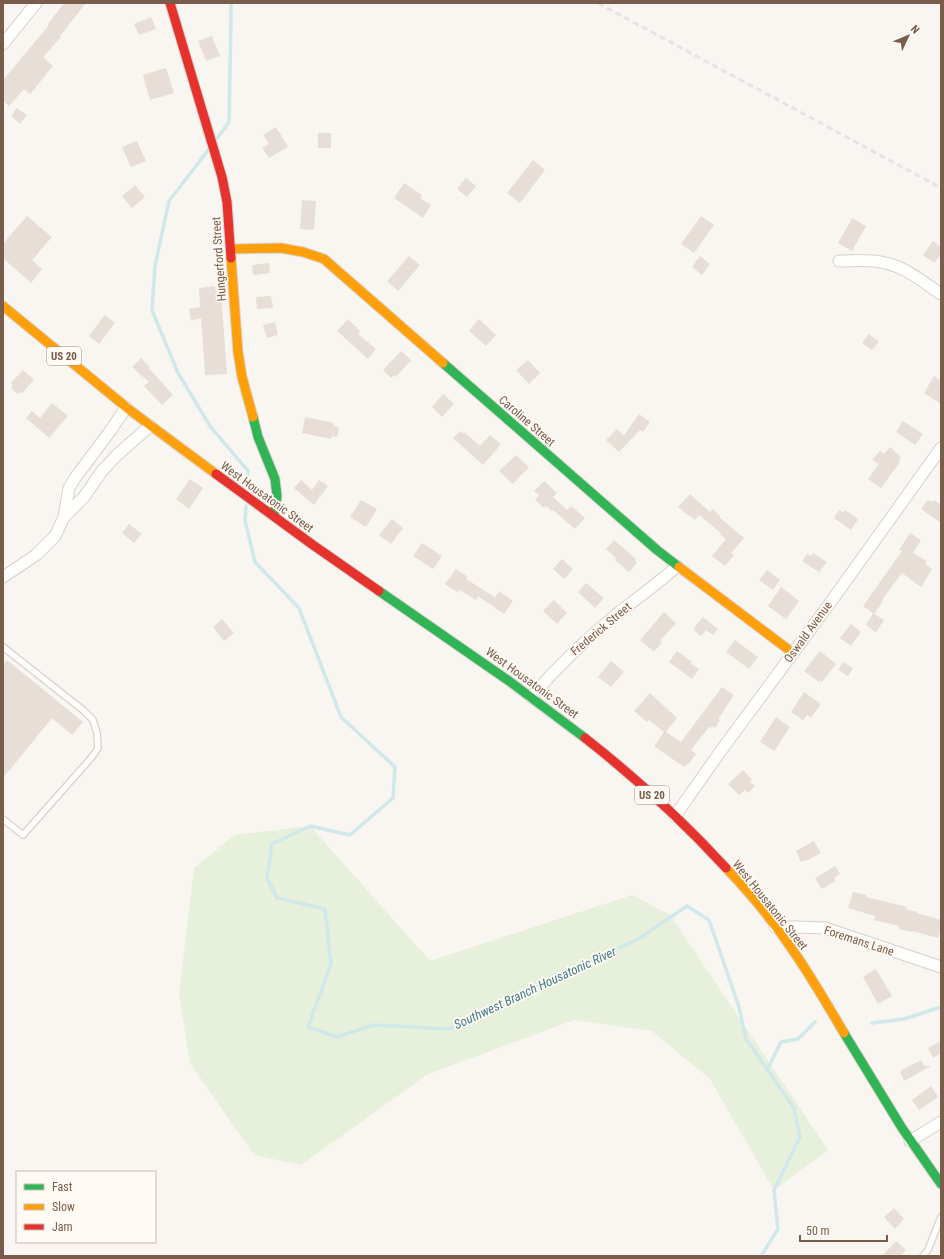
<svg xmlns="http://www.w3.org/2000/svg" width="944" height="1259" font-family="'Roboto Condensed',sans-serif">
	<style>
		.green { fill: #e7f0db }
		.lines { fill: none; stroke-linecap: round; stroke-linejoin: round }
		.stream { stroke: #d0e8ea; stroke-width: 3.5 }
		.building { fill: #e6ded7 }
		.lane-casing { stroke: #d7d1cb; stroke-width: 8 }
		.street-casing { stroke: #d7d1cb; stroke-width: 13 }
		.fast-casing { stroke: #d9d2cb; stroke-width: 11 }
		.slow-casing { stroke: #d9d2cb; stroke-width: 11 }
		.jam-casing { stroke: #d9d2cb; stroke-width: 11 }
		.lane { stroke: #fefefd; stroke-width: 5.5 }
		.street { stroke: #fefefd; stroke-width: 11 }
		.fast { stroke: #30b455; stroke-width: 9 }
		.slow { stroke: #ff9f0a; stroke-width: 9 }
		.jam { stroke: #e5322d; stroke-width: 9 }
		.rail { stroke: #e6e3e7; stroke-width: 3; stroke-dasharray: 6 4; stroke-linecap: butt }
		.labels { text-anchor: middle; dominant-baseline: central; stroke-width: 3.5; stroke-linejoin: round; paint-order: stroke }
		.shield { fill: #fffaf3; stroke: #a28b7f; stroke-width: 1 }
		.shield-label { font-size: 11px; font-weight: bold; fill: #7a5c4d }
		.street-label { font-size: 12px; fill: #7a5c4d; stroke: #fffaf3 }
		.water-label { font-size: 13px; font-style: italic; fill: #437c86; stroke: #fffaf3 }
	</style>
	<rect width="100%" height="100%" fill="#f9f5f0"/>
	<path class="green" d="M310 826 430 961 632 895 670 915 828 1150 774 1190 710 1079 652 1031 574 1020 428 1074 301 1165 254 1155 190 1063 179 994 194 868 235 835Z"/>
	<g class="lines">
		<path class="stream" d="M216 140 229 122 231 19V3
			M209 149 169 201 155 266 152 310 178 373 210 426 248 471 247 488
			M246 506 245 520 255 562 299 608 341 717 395 767 393 798 350 835 310 826 272 844 267 878 277 898 325 909 331 964 308 1027 337 1037 373 1025 449 1029 640 938 687 906 709 920 739 1007 746 1039 794 1108 800 1137 774 1190 778 1229 761 1256
			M872 1023 904 1019 941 1007
			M767 1070 781 1042 798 1039 815 1022"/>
	</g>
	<path class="building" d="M64 3H86L60 36 61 37 43 57 53 66 30 94 24 89 9 106 3 101V80L49 25 48 24Z
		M151 17 156 29 139 35 134 24Z
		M212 36 220 56 206 61 198 41Z
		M166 68 174 93 150 100 143 75Z
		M17 108 27 115 20 124 11 116Z
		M276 127 288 147 269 158 262 148 269 144 263 135Z
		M318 133H331V148H318Z
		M137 141 146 161 131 167 122 147Z
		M533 160 545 170 520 203 507 193Z
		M466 178 476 186 467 197 457 189Z
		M404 183 422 195 420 198 431 205 423 218 394 198Z
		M135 185 145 197 132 208 122 196Z
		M302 200 316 201 314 230 300 229Z
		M27 216 52 237 32 260 42 269 31 283 3 258V244Z
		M701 216 714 225 694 253 681 244Z
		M852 218 866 226 852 251 838 243Z
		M933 241 941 247V255L934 263 923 255Z
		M409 256 420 265 398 291 387 281Z
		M700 256 710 264 702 275 692 267Z
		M269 263 270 273 253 275 252 265Z
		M215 286 216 293 221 292 227 374 205 375 201 318 191 321 189 309 200 307 199 288Z
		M271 296 273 308 257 309 256 297Z
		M105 315 115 323 99 344 89 336Z
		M348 319 360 331 358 334 376 349 368 359 337 331Z
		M479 319 496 335 486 346 469 331Z
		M275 322 278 335 267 338 263 325Z
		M869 334 879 342 872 350 862 343Z
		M401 351 411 360 396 377 394 375 391 378 383 370Z
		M141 358 150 367 149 368 173 395 162 405 144 386 149 382 132 367Z
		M528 360 540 373 529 384 516 370Z
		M23 370 34 380 22 393 21 392 18 394 11 388 13 385 11 383Z
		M934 376 941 381V404L924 393Z
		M443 394 454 404 442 417 432 407Z
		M52 403 68 416 49 438 26 418 32 411 40 418Z
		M639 414 650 422 643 432 640 430 619 452 606 440 617 429 624 435Z
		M305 417 334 423V426L339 427 337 437 332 436 331 439 302 433Z
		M903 421 923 434 915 445 896 432Z
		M460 431 463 434 464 432 480 446 490 435 501 444 483 465 453 438Z
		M890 447 901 457 899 460 900 462 881 488 868 479 879 464 872 460 880 451 884 454Z
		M516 455 529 467 513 484 499 471Z
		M190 479 203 488 189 509 176 499Z
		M301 480 312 490 319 480 328 486 314 505 294 488Z
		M544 481 557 493 553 497 567 510 571 506 585 518 575 529 553 510 552 511 546 506 544 508 535 500 539 495 534 491Z
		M690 494 710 512 712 509 720 516 719 517 744 538 731 553 734 555 725 566 712 556 726 539 720 534 721 533 699 515 695 520 678 507Z
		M361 500 377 509 366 527 350 517Z
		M928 500 932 502 934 500 941 505V523L921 509Z
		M839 510 844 513 845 510 858 519 851 530 834 518Z
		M392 519 403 528 391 544 379 535Z
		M129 524 142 534 134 543 122 533Z
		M910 533 921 540 913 553 927 561 925 564 932 569 921 587 902 573 882 600 883 601 874 614 863 606 902 551 899 550Z
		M614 540 636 559 635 561 637 563 629 572 615 560 616 558 606 549Z
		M422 543 442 556 433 569 413 556Z
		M813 553 827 562 819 572 802 561 807 554 811 556Z
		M562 559 573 569 564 579 553 569Z
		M456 569 468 577 466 579 495 597 499 591 513 601 504 614 478 596 476 600 460 590 458 593 445 584Z
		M767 570 780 580 773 590 759 580Z
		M586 583 604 598 595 608 578 592Z
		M781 587 799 601 786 619 768 606Z
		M554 600 567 613 557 624 543 611Z
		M664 612 676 623 660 641 662 642 654 652 640 640Z
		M873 613 884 620 876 632 866 625Z
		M703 617 718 629 713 635 706 630 701 636 694 630 695 629 694 628Z
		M222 619 234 633 224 641 213 627Z
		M851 624 861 632 851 646 840 638Z
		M735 640 758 657 749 669 726 652Z
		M677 651 692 662 691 664 699 669 692 679 669 662Z
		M820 651 836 664 822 682 820 680 819 682 804 671Z
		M7 660 83 722 72 735 52 718 3 778V665Z
		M611 661 624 672 611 687 598 677Z
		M843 662 853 668 848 676 838 670Z
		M722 687 734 695 718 719 720 720 715 728 712 726 711 728 709 727 691 750 696 754 688 765 687 764 684 767 654 746 664 732 649 720 647 722 634 711 650 693 677 718 666 732 681 742Z
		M804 692 821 704 811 718 807 715 803 720 791 712Z
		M776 717 790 727 774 751 760 742Z
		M743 770 752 780 750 782 755 786 748 793 745 790 739 795 728 784Z
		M814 841 821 853 806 861 805 860 801 862 796 851Z
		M835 866 840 874 834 878 835 881 822 889 815 878Z
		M853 892 866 895V897L907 907 906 909 917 912V913L941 920V928L938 938 912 931V932L899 929V926L874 920 875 916 848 908Z
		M876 969 892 996 878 1004 863 977Z
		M941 1041V1053L933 1058 928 1048Z
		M921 1060 924 1066H931L904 1081 900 1071Z
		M931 1086 938 1097 919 1110 912 1100Z
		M894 1208 904 1219 895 1229 884 1217Z
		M896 1241 906 1250 900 1256H882Z"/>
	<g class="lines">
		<g class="lane-casing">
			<path id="lane" d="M3 647 83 710 93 720 97 733 98 748 92 757 23 835 3 819
				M923 1256 928 1250 941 1217"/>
		</g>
		<g class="street-casing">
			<path id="street" d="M3 44 36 3
				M839 261C854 261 870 259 885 263 906 267 924 283 941 294
				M64 517 84 497 102 471 117 455 150 426
				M3 577 36 555 55 536 64 517 69 488 75 478 111 430 126 407
				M531 697C558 666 585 640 617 614 637 598 658 584 677 566
				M675 816 720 752 830 603 941 448
				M775 927H796L825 928 941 967
				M910 1141 941 1122"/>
		</g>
		<g class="fast-casing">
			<path id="fast" d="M443 363 657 550 679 567
				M253 417 258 437 275 479 277 496 274 516
				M379 591 509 681 585 738
				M844 1033 902 1128 941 1184"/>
		</g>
		<g class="slow-casing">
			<path id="slow" d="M231 249 281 248 303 252 324 259 443 363
				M231 258 238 352 242 377 253 417
				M3 306 131 411 216 474
				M679 567 793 653
				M726 868C751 894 774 922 794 952 812 978 828 1006 844 1033"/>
		</g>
		<g class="jam-casing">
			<path id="jam" d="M170 3 222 177 227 202 231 258
				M216 474 313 545 379 591
				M585 738C636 778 683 821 726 868"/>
		</g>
		<use href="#lane" class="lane"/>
		<use href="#street" class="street"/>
		<use href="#fast" class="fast"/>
		<use href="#slow" class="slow"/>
		<use href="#jam" class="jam"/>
		<path class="rail" d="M598 3 941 188"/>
	</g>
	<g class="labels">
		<g class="shield">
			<rect x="47" y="347" width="34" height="18" rx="3"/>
			<rect x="635" y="786" width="34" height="18" rx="3"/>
		</g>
		<g class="shield-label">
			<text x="64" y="356">US 20</text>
			<text x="652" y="795">US 20</text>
		</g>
		<g class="street-label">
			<text transform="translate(219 259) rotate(-94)">Hungerford Street</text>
			<text transform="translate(527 421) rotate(41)">Caroline Street</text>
			<text transform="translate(267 497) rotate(36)">West Housatonic Street</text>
			<text transform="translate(601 629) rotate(-40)">Frederick Street</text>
			<text transform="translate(808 632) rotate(-54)">Oswald Avenue</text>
			<text transform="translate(532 683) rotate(36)">West Housatonic Street</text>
			<text transform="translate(770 905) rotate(51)">West Housatonic Street</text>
			<text transform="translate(859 941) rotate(18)">Foremans Lane</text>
		</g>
		<g class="water-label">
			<text transform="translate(535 988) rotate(-25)">Southwest Branch Housatonic River</text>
		</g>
	</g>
	<rect width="944" height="1259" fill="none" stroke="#7a5c4d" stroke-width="8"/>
	<rect x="16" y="1171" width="140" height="72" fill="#fffaf3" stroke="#cabbb1"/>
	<rect x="24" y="1184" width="20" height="6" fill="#30b455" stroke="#cabbb1"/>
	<text x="52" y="1191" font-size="12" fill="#7a5c4d">Fast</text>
	<rect x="24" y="1204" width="20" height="6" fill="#ff9f0a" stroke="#cabbb1"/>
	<text x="52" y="1211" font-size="12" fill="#7a5c4d">Slow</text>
	<rect x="24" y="1224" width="20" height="6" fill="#e5322d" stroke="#cabbb1"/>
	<text x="52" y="1231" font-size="12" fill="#7a5c4d">Jam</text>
	<g transform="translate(908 36) rotate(46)" stroke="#fffaf3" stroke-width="3" paint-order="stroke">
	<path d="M0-3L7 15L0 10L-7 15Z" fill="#7a5c4d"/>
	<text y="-6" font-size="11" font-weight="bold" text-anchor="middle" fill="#7a5c4d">N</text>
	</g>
	<path d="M800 1235v6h87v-6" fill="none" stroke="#7a5c4d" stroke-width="2"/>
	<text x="806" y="1235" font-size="12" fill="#7a5c4d" stroke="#fffaf3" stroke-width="3" paint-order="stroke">50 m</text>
</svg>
